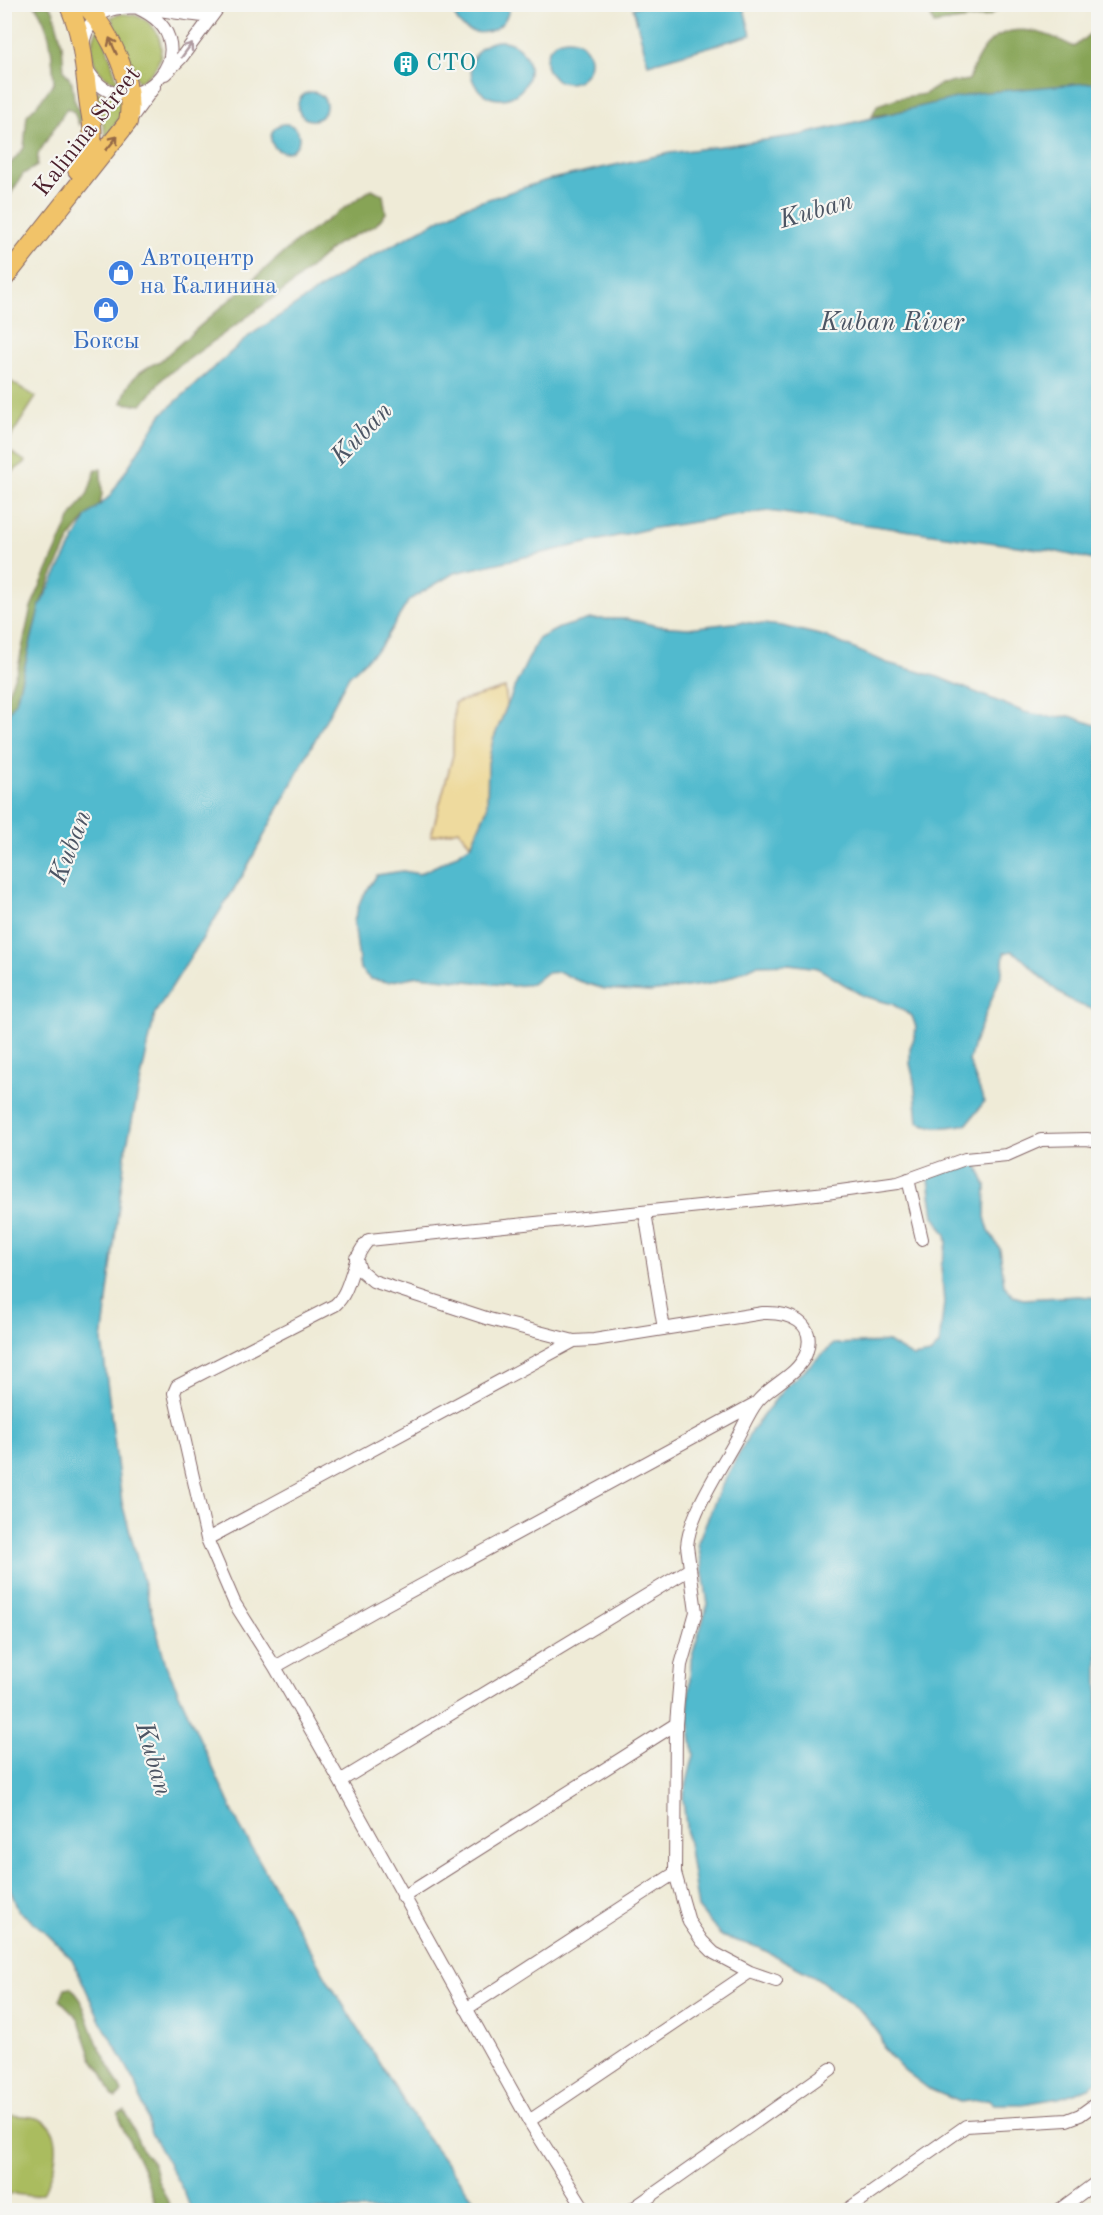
<svg xmlns="http://www.w3.org/2000/svg" width="1103" height="2215" font-family="'Old Standard TT',serif">
	<style>
		.green { fill: #aabc5f; stroke: #7a6e45; stroke-width: 1.5 }
		.forest { fill: #87a456; stroke: #686240; stroke-width: 1.5 }
		.sand { fill: #eeda9e; stroke: #9c7c64; stroke-width: 1.5 }
		.water { fill: #51bace; stroke: #4e6c7c; stroke-width: 1.5 }
		.lines { fill: none; stroke-linecap: round; stroke-linejoin: round }
		.minor-casing { stroke: #846667; stroke-width: 14 }
		.highway-casing { stroke: #846667; stroke-width: 20 }
		.minor { stroke: #fff; stroke-width: 12 }
		.highway { stroke: #f1c369; stroke-width: 18 }
		.oneway { stroke: #956947 }
		.oneway2 { stroke: #ae9aa0 }
		.labels { text-anchor: middle; dominant-baseline: central; stroke-width: 4.5; stroke-linejoin: round; paint-order: stroke }
		.culture-label { font-size: 24px; fill: #0d838f; stroke: #f6f6f2; text-anchor: start }
		.street-label { font-size: 24px; fill: #4a1f2b; stroke: #f6f6f2 }
		.shop-label { font-size: 24px; fill: #366cbe; stroke: #f6f6f2; text-anchor: start }
		.water-label { font-size: 26px; font-style: italic; fill: #4c5564; stroke: #f6f6f2 }
	</style>
	<rect width="100%" height="100%" fill="#f6f6f2"/>
	<filter id="ink" filterUnits="userSpaceOnUse"><feTurbulence type="fractalNoise" baseFrequency=".0167" numOctaves="2"/><feDisplacementMap in="SourceGraphic" scale="12" xChannelSelector="R" yChannelSelector="G"/><feConvolveMatrix kernelMatrix="1 2 1 2 8 2 1 2 1" color-interpolation-filters="sRGB"/></filter>
	<filter id="wash" filterUnits="userSpaceOnUse"><feTurbulence type="fractalNoise" baseFrequency=".008" numOctaves="4" result="noise"/><feDisplacementMap in="SourceGraphic" scale="24" xChannelSelector="R" yChannelSelector="G"/><feGaussianBlur stdDeviation="1.35" result="paint"/><feColorMatrix in="noise" values="0 0 0 0 0 0 0 0 0 0 0 0 0 0 0 0 0 1.4 0 .05"/><feComposite in="paint" operator="in"/></filter>
	<g filter="url(#wash)">
		<rect width="100%" height="100%" fill="#efebd7"/>
		<path class="green" d="M121 14C163 12 177 64 138 82L111 17Z
			M100 25 118 83C91 74 85 48 100 25Z
			M96 91 104 95 122 99 121 116 106 138Z
			M5 378 36 397 5 446Z
			M4 447 26 462 5 477H4Z
			M5 2115C15 2116 33 2115 42 2120 66 2132 55 2176 42 2193L31 2196 5 2193Z"/>
		<path class="forest" d="M35 5H49L53 10 62 44 64 71 72 82 74 99 82 117 79 125 74 112 67 108 38 154 37 166 23 174 5 203V170L24 148 27 115 37 105 54 83C52 54 52 29 35 5Z
			M926 5V4L1005 5 989 16 934 24Z
			M1098 27V85L872 116 877 105 898 98 925 94 941 84 969 80C987 20 1026 21 1074 47Z
			M372 189 383 195 386 213 376 225 337 244 291 285 164 377 142 405 122 403C128 379 138 371 160 361L297 241Z
			M96 469H101L102 494 99 509 87 516 72 535 51 578 40 605 17 698 5 721V699L18 668 31 607 71 517 88 493Z
			M71 1987 81 2000 95 2038 122 2092 116 2098 112 2095 102 2072 92 2058 78 2018 60 2000 65 1988Z
			M125 2111 142 2150 154 2165 158 2181 172 2210H157L143 2169 120 2122 119 2113Z"/>
		<path class="sand" d="M505 688 507 705 493 740 488 763 487 809 471 845 459 830 431 836 453 755 454 703Z"/>
		<path class="water" d="M644 4 743 5 751 35 648 64 633 8Z
			M453 5 510 4C507 42 453 42 453 5Z
			M546 61a22 22 0 1 1 44 0a22 22 0 1 1-44 0Z
			M471 70a29 29 0 1 1 58 0a29 29 0 1 1-58 0Z
			M1098 82V561L1053 551 768 511 648 529 454 573 409 600 381 646 349 676 243 875 155 1013 126 1149 102 1341 122 1503 166 1665 239 1825 330 1984 423 2132 482 2210H191L185 2194 151 2133 136 2083 100 2020 72 1959 44 1931 18 1910 8 1883 5 1880 4 722 17 698 40 605 87 516 110 496 161 415 249 336 356 265 461 208 547 180 670 153 801 135 977 93Z
			M298 106a14 14 0 1 1 28 0a14 14 0 1 1-28 0Z
			M271 138a14 14 0 1 1 28 0a14 14 0 1 1-28 0Z
			M590 619H627L658 626 688 628 742 622 782 626 824 636 887 663 938 677 1024 712 1051 717 1070 716 1098 726V1009C1064 1007 1041 974 1017 954L1011 951 1004 953 1002 973 974 1043 969 1061 984 1102 967 1124C950 1127 934 1130 918 1122L914 1080 910 1064V1048L914 1038 916 1027 912 1016 892 1004 863 996 818 968 789 964 756 965 726 979 709 984 650 992 604 989 576 980 560 972 546 973 532 984 513 986 418 976 388 982 370 979 360 969 354 921 361 899 377 875 403 871 419 874 448 860 471 845 487 809 488 763 493 740 517 682 538 639 559 628Z
			M977 1164 986 1186 985 1217 989 1231 1000 1249 1004 1285 1013 1296 1023 1299 1079 1296 1098 1298V2080L1089 2088 1059 2098 1022 2104H994L988 2099 960 2102 929 2089 900 2067 884 2049 879 2033 860 2010 817 1978 760 1948 721 1936 698 1908 687 1836 683 1798 694 1755 688 1713 691 1659 708 1604 698 1542 719 1491 752 1430 785 1387 834 1344 888 1342 913 1357 930 1354 939 1345 944 1303 941 1266 947 1244 946 1235 934 1216 929 1179C942 1167 960 1165 977 1164Z"/>
	</g>
	<g filter="url(#ink)">
		<g class="lines">
			<g class="minor-casing">
				<path id="minor" d="M83 45C90 1 127 6 160 10 177 13 194 15 211 17
					M87 69C129 142 227 37 127 4
					M165 74 181 58 221 4
					M129 121 154 87
					M908 1179 922 1239
					M645 1212 664 1329
					M356 1258 360 1270 373 1281 489 1319 574 1341 207 1539 174 1393 177 1386 335 1305C353 1290 350 1258 369 1240L826 1193 898 1183 965 1159 1007 1155 1041 1140 1087 1139 1098 1141
					M574 1341 594 1340 763 1313C788 1312 818 1322 806 1354 797 1376 771 1384 757 1402 749 1412 743 1427 737 1438 721 1468 690 1512 687 1546L696 1612 681 1665 676 1724 675 1873 689 1922 702 1941 714 1953 750 1972
					M207 1539 235 1604 275 1667 340 1781 529 2121 585 2210
					M275 1667 376 1610 756 1403
					M340 1781 690 1569
					M403 1897 676 1724
					M466 2009 675 1873
					M529 2121 750 1972 776 1981
					M631 2210 831 2069
					M847 2210 966 2126 1067 2120 1080 2115 1098 2102
					M1059 2210 1098 2181"/>
			</g>
			<g class="highway-casing">
				<path id="highway" d="M68 4C84 36 84 71 89 105 91 118 94 129 92 142 90 153 84 161 77 170
					M4 279 128 122C136 83 111 34 85 4"/>
			</g>
			<use href="#minor" class="minor"/>
			<use href="#highway" class="highway"/>
		</g>
		<defs><path id="oneway-shaft" d="M-6 0H5M1.5-3L5.5 0L1.5 3" fill="none" stroke-width="1.6" stroke-linecap="round" stroke-linejoin="round" transform="scale(1.5)"/></defs>
		<g class="oneway">
			<use href="#oneway-shaft" transform="translate(113 46) rotate(-114)"/>
			<use href="#oneway-shaft" transform="translate(112 143) rotate(-51)"/>
		</g>
		<use class="oneway2" href="#oneway-shaft" transform="translate(187 50) rotate(-54)"/>
	</g>
	<defs>
		<g id="building-disc" transform="scale(1.35)"><circle r="9.5" fill="#0f9aa8" stroke="#f6f6f2"/><path d="M-4-6H4V6H1V3H-1V6H-4ZM-2.5-4.3h1.7v1.8h-1.7ZM.8-4.3h1.7v1.8H.8ZM-2.5-1h1.7V.8h-1.7ZM.8-1h1.7V.8H.8Z" fill="#fff"/></g>
		<g id="shop-disc" transform="scale(1.35)"><circle r="9.5" fill="#3f7fe0" stroke="#f6f6f2"/><path d="M-5-2.5h2.3a2.7 3.5 0 0 1 5.4 0H5L5.5 6h-11ZM-1.5-2.5h3a1.5 2.3 0 0 0-3 0Z" fill="#fff"/></g>
	</defs>
	<g fill-rule="evenodd">
		<use href="#building-disc" x="406" y="64"/>
		<use href="#shop-disc" x="121" y="273"/>
		<use href="#shop-disc" x="106" y="310"/>
	</g>
	<g class="labels">
		<g class="culture-label">
			<text x="426" y="64">СТО</text>
		</g>
		<g class="street-label">
			<text transform="translate(88 132) rotate(-52)">Kalinina Street</text>
		</g>
		<g class="shop-label">
			<text x="140" y="259">Автоцентр<tspan x="140" dy="28">на Калинина</tspan></text>
			<text x="106" y="342" text-anchor="middle">Боксы</text>
		</g>
		<g class="water-label">
			<text transform="translate(816 211) rotate(-16)">Kuban</text>
			<text x="892" y="323">Kuban River</text>
			<text transform="translate(362 434) rotate(-46)">Kuban</text>
			<text transform="translate(71 847) rotate(-69)">Kuban</text>
			<text transform="translate(153 1759) rotate(74)">Kuban</text>
		</g>
	</g>
	<rect width="1103" height="2215" fill="none" stroke="#f6f6f2" stroke-width="24"/>
</svg>
